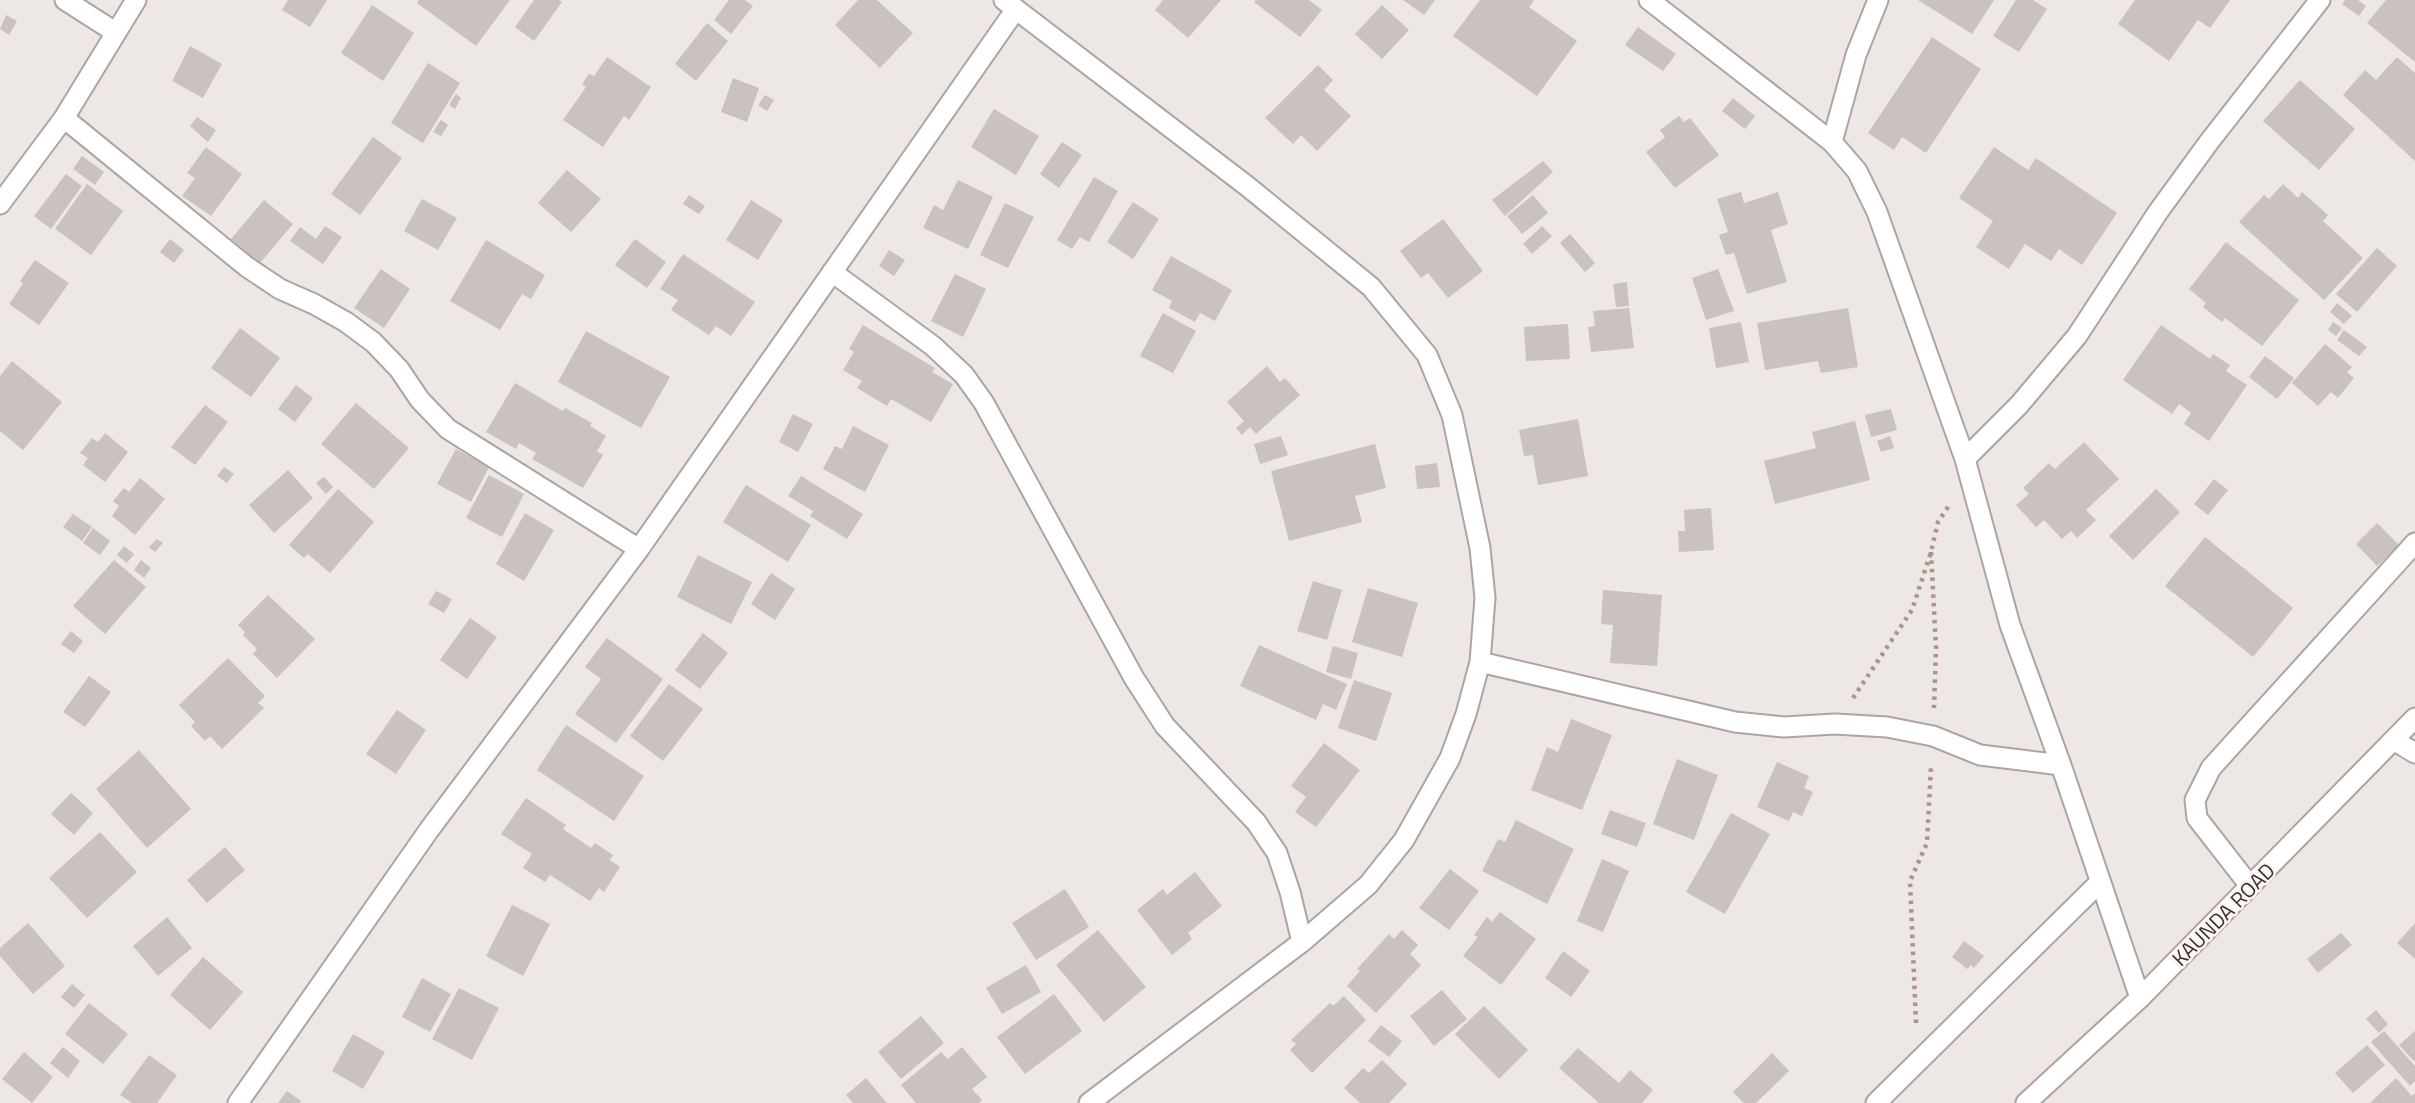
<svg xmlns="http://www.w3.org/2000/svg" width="2415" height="1103" font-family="'Titillium Web',sans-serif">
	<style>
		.building { fill: #cbc1be }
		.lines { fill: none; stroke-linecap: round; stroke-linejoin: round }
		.minor-casing { stroke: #aea4a0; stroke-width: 23 }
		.secondary-casing { stroke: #b0a19b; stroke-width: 23 }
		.path { stroke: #ae9488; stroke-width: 4.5; stroke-dasharray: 3.5 5; stroke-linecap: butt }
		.minor { stroke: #fff; stroke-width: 19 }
		.secondary { stroke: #fff; stroke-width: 19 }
		.labels { text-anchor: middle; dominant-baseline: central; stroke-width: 5; stroke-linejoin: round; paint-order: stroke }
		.street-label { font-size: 21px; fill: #3e2e25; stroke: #faf6f6 }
	</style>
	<rect width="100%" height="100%" fill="#ede7e5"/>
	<path class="building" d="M288 0H327L310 27 282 10Z
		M419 0H510L476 46 417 3Z
		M534 0H559L562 2 534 41 515 27Z
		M729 0H745L753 6 731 34 714 20Z
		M858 0H877L913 33 880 68 835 25Z
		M1163 0H1221L1188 38 1155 10Z
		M1256 0H1309L1322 10 1300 37 1254 2Z
		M1403 0H1435L1424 15Z
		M1480 0H1532L1534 1 1529 7 1577 41 1537 96 1453 36Z
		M1918 0H1994L1972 34Z
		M2016 0H2033L2047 9 2019 52 1993 36Z
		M2135 0H2230L2210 28 2198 20 2169 61 2118 24Z
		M2345 0H2358L2366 6 2359 16 2342 4Z
		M2386 0H2415V62L2367 23Z
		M372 5 414 33 383 81 341 53Z
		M1382 5 1409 30 1382 59 1355 34Z
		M6 15 17 21 9 35 0 29Z
		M707 23 728 41 696 81 675 64Z
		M1638 27 1676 54 1663 71 1625 45Z
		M1932 37 1981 69 1926 153 1902 137 1894 150 1868 133Z
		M190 46 222 64 203 98 172 81Z
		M607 57 651 87 629 120 624 116 603 147 563 120 586 87 582 84 589 74 594 76Z
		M2397 57 2415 73V161L2343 95 2365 70 2376 80Z
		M428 63 460 83 423 143 391 123Z
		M1318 65 1333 80 1324 90 1351 116 1317 151 1301 135 1293 144 1265 118Z
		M733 78 759 88 747 122 721 112Z
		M2300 80 2355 129 2319 170 2263 121Z
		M456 94 461 98 455 109 449 105Z
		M765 95 774 100 767 111 758 105Z
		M1733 98 1755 116 1745 129 1722 111Z
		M994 109 1039 136 1016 175 971 147Z
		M1679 116 1684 122 1690 118 1719 155 1675 188 1646 152 1665 137 1660 130Z
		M197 117 216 130 208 142 190 126Z
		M441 120 448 125 441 136 433 132Z
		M373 137 402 158 360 215 331 194Z
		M1062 142 1082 155 1059 188 1040 174Z
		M206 147 242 174 211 216 182 196 195 178 187 173Z
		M1994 147 2028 170 2036 158 2117 213 2082 265 2059 249 2051 261 2025 244 2009 269 1976 247 1993 221 1959 198Z
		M82 156 104 172 95 185 73 169Z
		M1543 161 1553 172 1505 216 1492 200Z
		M119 167 142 184 137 191 114 174Z
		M567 170 601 199 571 232 538 203Z
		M66 174 82 186 51 229 34 216Z
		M1094 177 1118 191 1089 242 1080 237 1072 249 1057 240Z
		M958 180 993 197 968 249 923 228 934 205 943 210Z
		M87 184 123 211 91 255 55 229Z
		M2283 184 2298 198 2302 192 2328 215 2323 221 2363 258 2324 300 2239 222 2264 195 2269 199Z
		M1741 192 1744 203 1778 192 1788 224 1771 230 1787 282 1747 294 1734 253 1726 255 1719 235 1728 232 1717 199Z
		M689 195 705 206 699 214 683 204Z
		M1533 195 1548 213 1522 234 1507 216Z
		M422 199 457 218 438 250 404 231Z
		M264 200 293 224 260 263 231 239Z
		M751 200 783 220 758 260 726 240Z
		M1133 202 1159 219 1133 259 1107 242Z
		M1005 203 1034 217 1008 268 980 255Z
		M1443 219 1483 271 1448 298 1428 273 1421 278 1400 251Z
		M325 226 342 237 323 264 290 241 300 227 316 239Z
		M1542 226 1552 236 1532 254 1523 244Z
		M1570 234 1595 263 1585 272 1560 243Z
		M170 239 184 250 174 263 160 252Z
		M635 239 666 262 647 288 615 265Z
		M486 240 545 275 531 299 522 294 500 330 450 301Z
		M2226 242 2299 300 2262 346 2225 318 2222 322 2203 307 2206 303 2189 289Z
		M2377 248 2397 266 2357 312 2336 294Z
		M889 250 905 260 894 276 879 266Z
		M683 254 755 302 731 336 716 326 709 335 671 310 678 300 660 289Z
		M1171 256 1232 290 1215 321 1200 313 1195 322 1169 308 1172 301 1152 290Z
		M35 260 69 283 39 325 9 304 23 284 20 281Z
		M381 269 410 289 384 328 354 308Z
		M1718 269 1734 311 1706 320 1692 278Z
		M955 274 986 289 963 337 931 321Z
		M1627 282 1629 306 1616 307 1613 284Z
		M2337 303 2352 316 2344 324 2330 312Z
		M1629 308 1634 348 1591 352 1588 327 1595 326 1593 311Z
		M1848 308 1858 367 1821 373 1818 361 1765 370 1757 323Z
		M1163 313 1196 331 1173 373 1140 356Z
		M1741 322 1749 362 1716 368 1709 328Z
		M2333 322 2342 328 2336 336 2328 330Z
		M1568 324 1570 359 1526 361 1524 327Z
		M863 325 935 368 932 372 953 384 931 422 891 399 887 406 857 388 862 381 843 370 854 352 849 349Z
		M2161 325 2210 359 2213 354 2230 365 2226 371 2247 385 2209 441 2184 424 2191 413 2179 404 2172 414 2123 380Z
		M240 328 280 358 251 397 211 368Z
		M2344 330 2367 347 2359 356 2337 340Z
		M586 331 670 377 641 428 558 382Z
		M2325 344 2352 367 2347 372 2354 378 2338 398 2331 392 2318 406 2292 383Z
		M2265 356 2294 378 2277 399 2249 377Z
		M12 361 62 402 23 450 0 431V376Z
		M1267 366 1280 382 1285 378 1300 395 1256 434 1250 427 1242 435 1236 428 1244 421 1227 402Z
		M515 383 563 411 565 408 592 423 590 426 606 436 597 451 603 455 583 488 532 459 536 453 519 443 516 449 486 432Z
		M296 385 313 398 295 422 278 409Z
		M356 403 409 448 374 489 321 444Z
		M205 405 228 422 195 465 171 447Z
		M1891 409 1897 430 1871 437 1865 415Z
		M793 414 813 424 798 452 779 442Z
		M1578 419 1588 476 1538 485 1533 455 1524 456 1519 430Z
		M1855 421 1870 480 1775 504 1764 461 1816 448 1812 432Z
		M853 426 889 445 865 492 823 469 835 446 842 449Z
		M105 433 128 452 105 482 83 465 88 458 80 453 92 438 98 442Z
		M1281 436 1288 455 1260 464 1254 444Z
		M1890 436 1894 448 1881 452 1877 441Z
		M2084 442 2119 479 2086 510 2096 520 2077 538 2071 531 2062 539 2044 520 2036 527 2016 505 2029 494 2023 488 2049 463 2055 469Z
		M1375 444 1386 488 1355 496 1362 522 1289 541 1271 471Z
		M456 449 489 467 471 502 437 484Z
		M1437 463 1440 487 1417 489 1415 466Z
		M224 467 234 474 227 483 217 476Z
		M288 470 313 498 274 533 249 505Z
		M489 475 524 494 502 537 466 518Z
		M801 476 863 514 847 539 810 516 813 511 788 496Z
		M324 477 333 487 326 494 316 483Z
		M140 478 165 499 135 535 112 516 119 506 113 501 124 488 129 492Z
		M2214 479 2228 490 2208 515 2194 504Z
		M746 485 811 525 788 562 723 522Z
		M338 489 374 522 330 573 308 554 304 558 289 545Z
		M2156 489 2180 512 2133 560 2109 536Z
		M1711 508 1714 550 1679 552 1678 531H1685L1684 510Z
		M525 513 554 530 524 581 496 564Z
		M73 514 92 527 82 541 63 527Z
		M2377 523 2399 545 2377 566 2356 544Z
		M93 528 110 541 100 555 83 543Z
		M2205 537 2293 608 2253 657 2165 586Z
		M157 539 163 543 155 552 149 547Z
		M124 546 134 554 127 563 117 555Z
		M698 555 752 582 731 624 677 597Z
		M114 560 146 587 105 634 73 606Z
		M141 560 151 568 144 578 134 570Z
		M771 573 795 589 775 620 751 604Z
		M1313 581 1342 590 1327 640 1297 631Z
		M1368 588 1418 603 1402 657 1352 642Z
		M1603 590 1662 595 1657 666 1610 663 1613 625 1601 624Z
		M436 591 452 599 444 613 428 604Z
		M268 595 315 639 277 678 253 654 257 649 243 635 245 632 238 625Z
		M470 618 497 637 467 679 440 660Z
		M71 631 83 641 74 653 61 644Z
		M703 633 728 653 700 689 675 670Z
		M607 638 663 679 616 743 575 714 601 679 585 667Z
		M1259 645 1347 684 1336 710 1323 704 1316 720 1240 686Z
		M1333 646 1358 653 1351 679 1326 672Z
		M228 658 265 696 258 703 264 708 222 749 210 736 205 741 191 726 195 722 179 705Z
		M89 676 111 692 85 727 63 712Z
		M1354 680 1392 693 1376 741 1338 728Z
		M669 684 703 709 663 761 630 736Z
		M397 710 426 730 396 774 366 754Z
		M1571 719 1612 735 1582 810 1531 790 1547 747 1558 752Z
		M566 725 644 776 614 821 537 770Z
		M1324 743 1360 770 1316 827 1295 812 1306 797 1291 786Z
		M139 750 191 809 147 848 96 789Z
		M1677 759 1718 775 1694 840 1653 824Z
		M1777 762 1809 776 1804 788 1813 792 1802 816 1793 812 1789 821 1757 807Z
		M71 793 93 813 74 835 51 814Z
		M526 798 566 825 563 829 591 848 595 843 613 855 610 860 620 867 604 892 599 888 590 901 550 875 545 882 523 868 532 854 501 834Z
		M1610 810 1646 823 1637 847 1601 834Z
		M1731 813 1770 834 1725 914 1686 892Z
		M1516 820 1574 849 1547 904 1482 871 1498 839 1505 842Z
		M100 832 137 872 87 918 49 878Z
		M225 847 245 870 207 903 187 880Z
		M1602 859 1629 871 1603 932 1577 921Z
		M1450 869 1479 891 1449 930 1419 908Z
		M1195 872 1222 906 1188 933 1192 939 1172 955 1137 910 1163 889 1167 895Z
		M1065 889 1089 927 1036 960 1012 923Z
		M512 905 550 924 523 976 486 956Z
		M1500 912 1536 939 1501 985 1463 956 1478 937 1474 935 1487 917 1492 922Z
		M167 917 192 948 158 976 133 946Z
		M28 923 65 966 33 994 0 956V948Z
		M2415 923V959L2397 943Z
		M1098 930 1146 987 1104 1022 1056 965Z
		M1402 930 1418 945 1410 954 1421 965 1376 1013 1347 986 1360 971 1357 969 1389 934 1394 939Z
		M2341 933 2352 945 2318 973 2307 959Z
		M1964 941 1984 956 1974 968 1971 965 1967 969 1952 957Z
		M1563 951 1590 971 1571 997 1545 978Z
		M203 957 243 992 210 1030 170 995Z
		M1026 965 1041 992 1002 1014 986 988Z
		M422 978 451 994 430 1032 402 1017Z
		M72 984 85 995 74 1008 61 997Z
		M459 988 499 1008 472 1060 432 1039Z
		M1442 990 1467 1019 1434 1046 1410 1016Z
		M1054 994 1082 1031 1025 1074 997 1037Z
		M1344 996 1366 1020 1312 1073 1290 1050 1296 1044 1291 1040 1330 1003 1333 1006Z
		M89 1003 128 1034 103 1064 65 1034Z
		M1484 1006 1528 1050 1499 1079 1455 1034Z
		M2376 1010 2388 1024 2379 1033 2366 1019Z
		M921 1016 944 1043 901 1079 878 1052Z
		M1381 1025 1402 1041 1389 1057 1368 1041Z
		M2384 1031 2415 1066V1081L2410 1086 2371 1042Z
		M2415 1031V1062L2399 1045Z
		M353 1034 385 1052 363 1089 332 1071Z
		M2367 1045 2385 1065 2353 1093 2335 1073Z
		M63 1047 80 1061 68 1078 50 1063Z
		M962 1047 987 1077 972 1089 982 1100 979 1103H916L901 1085 941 1052 948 1059Z
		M1578 1048 1619 1083 1630 1070 1653 1090 1642 1103H1599L1559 1068Z
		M24 1052 53 1077 32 1103 2 1079Z
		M1772 1053 1789 1071 1756 1103H1744L1733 1092Z
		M149 1055 177 1075 157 1103H132L120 1095Z
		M1382 1060 1407 1084 1389 1103H1360L1344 1088 1363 1068 1369 1073Z
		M866 1078 887 1103H853L846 1095Z
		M2396 1078 2412 1096 2415 1093V1103H2370Z
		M287 1091 301 1101 299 1103H278Z"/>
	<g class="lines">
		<g class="minor-casing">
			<path id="minor" d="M65 0 115 32
				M1004 0 1247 186 1371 287 1427 355 1452 415 1480 548 1485 598 1480 662 1466 714 1450 758 1404 840 1368 885 1302 942 1089 1103
				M1649 0 1832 142 1857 171 1877 212 1965 459 2010 625 2061 765 2140 998
				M64 118 247 267 280 289 314 304 346 322 373 342 399 369 420 400 448 429 639 549
				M1832 142 1856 55 1878 0
				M0 204 64 118 136 0
				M832 272 933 346 964 375 984 403 1134 678 1165 726 1256 822 1277 853 1290 892 1302 942
				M1965 459 2019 405 2077 336 2158 212 2209 142 2320 0
				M1480 662 1735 722 1784 727 1835 724 1887 727 1933 736 1980 755 2061 765
				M2395 741 2415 753
				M2250 886 2197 818 2195 800 2211 768 2415 543
				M238 1103 429 830 639 549 1016 9
				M1876 1103 2100 882"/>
		</g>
		<g class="secondary-casing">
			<path id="secondary" d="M2026 1103 2140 998 2415 718"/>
		</g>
		<path class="path" d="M1931 552 1936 648 1934 708
			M1853 698 1912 610 1931 552 1938 522 1950 504
			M1916 1023 1910 881 1927 843 1931 766"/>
		<use href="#minor" class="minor"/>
		<use href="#secondary" class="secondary"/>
	</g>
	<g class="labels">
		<g class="street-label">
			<text transform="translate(2223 914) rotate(-45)">KAUNDA ROAD</text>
		</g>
	</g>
</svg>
